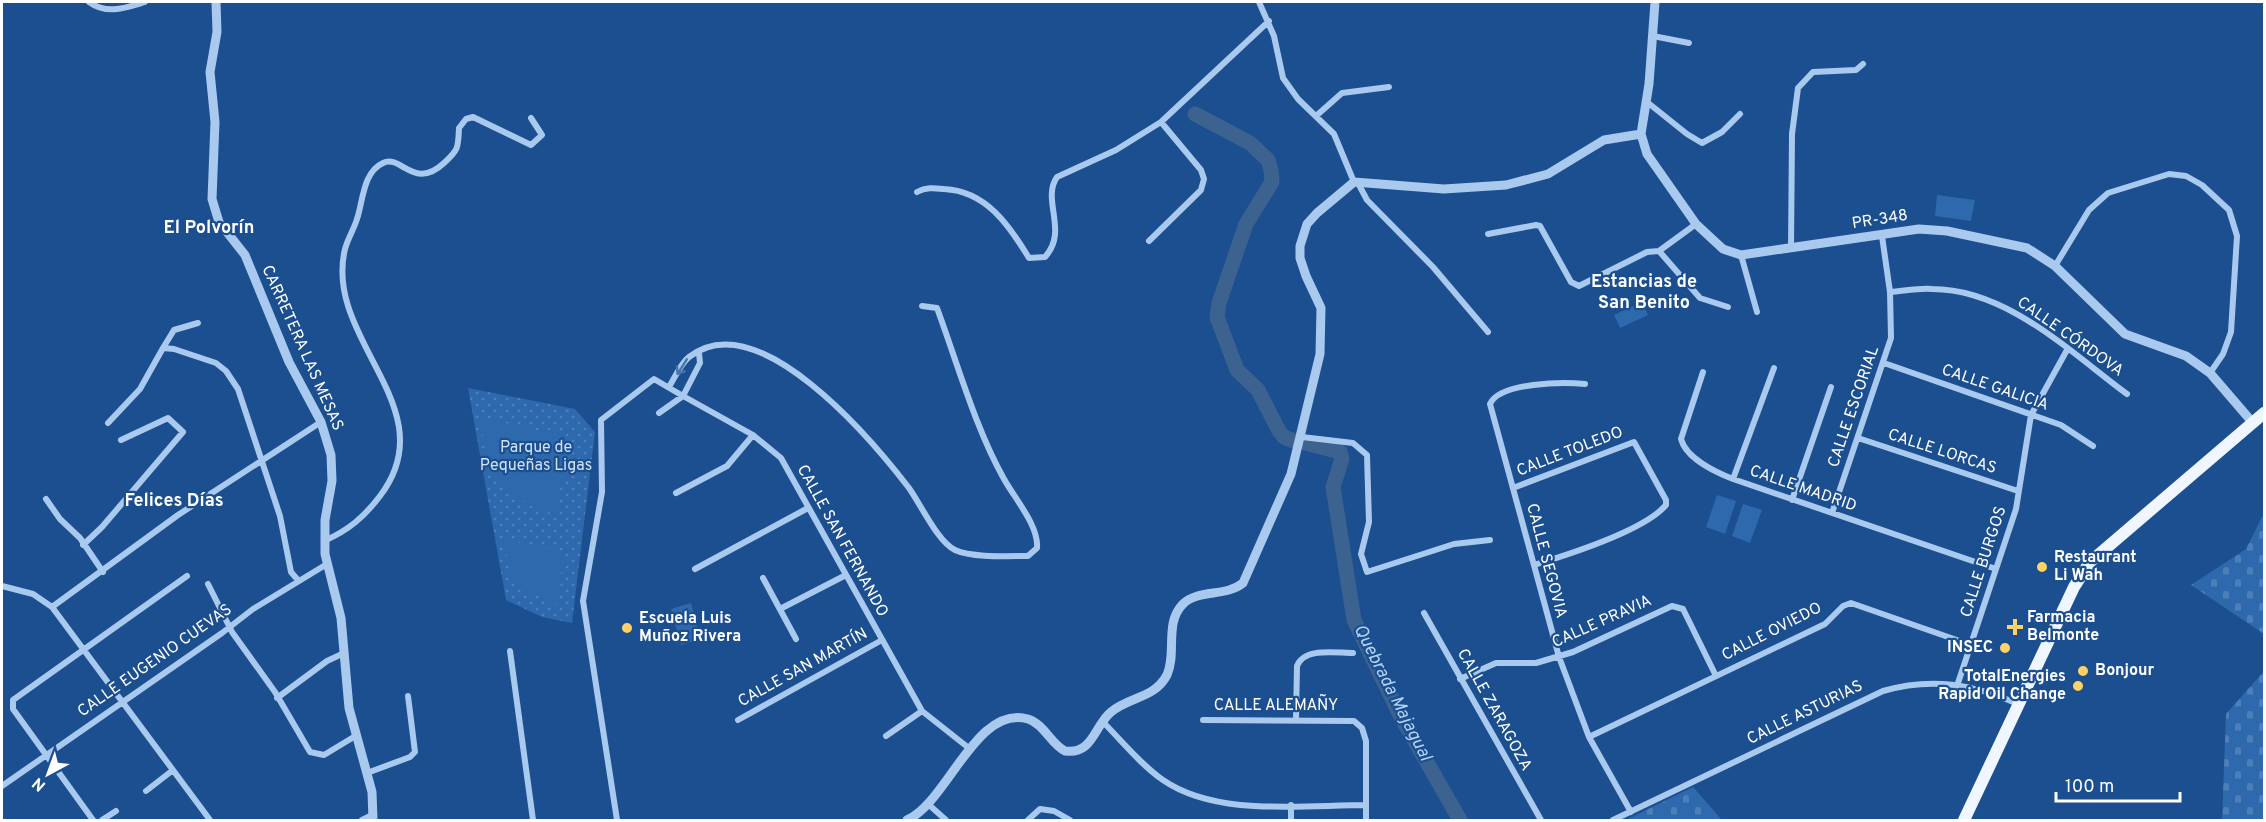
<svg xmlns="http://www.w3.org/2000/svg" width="2266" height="822" font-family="Overpass,sans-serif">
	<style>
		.grass { fill: url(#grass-dots) }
		.cemetery { fill: url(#cemetery-stones) }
		.garden { fill: #2e69ad }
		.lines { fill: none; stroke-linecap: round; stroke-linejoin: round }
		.river { stroke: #3c6290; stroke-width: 15 }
		.minor { stroke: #a9c9ee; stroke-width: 6 }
		.tertiary { stroke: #a9c9ee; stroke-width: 9 }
		.primary { stroke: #f0f6ff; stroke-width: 12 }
		.oneway { stroke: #4674ac }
		.poi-dot { fill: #ffd166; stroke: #1b4f8f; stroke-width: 2 }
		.labels { text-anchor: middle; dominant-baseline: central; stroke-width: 4.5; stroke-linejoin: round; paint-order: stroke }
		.street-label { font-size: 16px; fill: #fff; stroke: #1b4f8f }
		.park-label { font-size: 16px; fill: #cfe3fa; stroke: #1b4f8f }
		.poi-label { font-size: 16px; font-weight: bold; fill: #fff; stroke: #1b4f8f; text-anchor: start }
		.neighbourhood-label { font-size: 18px; font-weight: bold; fill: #fff; stroke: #1b4f8f }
		.water-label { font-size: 18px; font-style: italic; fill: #b5d3f5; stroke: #1b4f8f }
	</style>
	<defs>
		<pattern id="grass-dots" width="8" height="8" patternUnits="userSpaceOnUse" patternTransform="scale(1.5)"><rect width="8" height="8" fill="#2e69ad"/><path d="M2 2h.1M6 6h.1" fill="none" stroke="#4d80b9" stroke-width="1.8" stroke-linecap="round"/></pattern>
		<pattern id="cemetery-stones" width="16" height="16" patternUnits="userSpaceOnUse" patternTransform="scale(1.5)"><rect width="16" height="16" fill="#2e69ad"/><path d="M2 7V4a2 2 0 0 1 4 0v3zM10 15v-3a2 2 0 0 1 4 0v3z" fill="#4d80b9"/></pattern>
	</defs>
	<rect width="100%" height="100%" fill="#1b4f8f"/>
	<path class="grass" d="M468 388 575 409 595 432 572 623 542 617 506 600Z"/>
	<path class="cemetery" d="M2264 513V634L2191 585 2246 549Z
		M2264 671V820H2222L2226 714Z
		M1693 787 1722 820H1626Z"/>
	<path class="garden" d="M1937 195 1975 200 1971 221 1935 216Z
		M1642 302 1648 315 1620 328 1614 315Z
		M480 417 567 437 557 515C504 499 486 471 480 417Z
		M1717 495 1736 501 1725 534 1706 527Z
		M1743 504 1762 510 1750 543 1732 536Z
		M505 540 563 551 559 605C522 591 507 581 505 540Z
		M691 603 701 639 681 645 671 609Z"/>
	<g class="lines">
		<path class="river" d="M1195 114 1250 143 1268 160 1271 170 1272 182 1246 224 1219 303 1217 317 1237 370 1258 390 1279 431 1284 437 1294 441
			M1305 443 1340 452 1342 459 1333 487 1354 620 1401 717 1460 820"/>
		<path class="minor" d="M89 2C107 15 125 8 145 2
			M1259 2 1274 36 1283 78 1298 99 1334 134 1354 182
			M1653 36 1689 43
			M1647 102 1687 134 1702 143 1722 132 1740 114
			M1316 116 1342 93 1389 87
			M1358 183 1367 200 1433 267 1488 332
			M917 192C926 187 934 188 944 189 986 191 1009 225 1029 258L1045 257C1069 231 1041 200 1057 177L1116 150 1161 122 1269 21
			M1488 234 1536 225 1540 226 1571 282 1579 286 1647 252 1659 251 1700 298 1728 307
			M1149 241 1201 190 1204 179 1201 170 1161 122
			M1791 248 1792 134 1798 88 1813 72 1856 70 1863 64
			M1659 251 1696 224
			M1741 255 1757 312
			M2055 266 2089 210 2108 193 2169 174 2186 176 2202 185 2229 210 2237 236 2231 332 2223 354 2210 373
			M1890 292C1904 291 1918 288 1932 289 2007 289 2070 352 2127 394
			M163 348 174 330 198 323
			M1884 363 2061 425 2093 446
			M1703 372 1681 439C1686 458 1715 472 1733 479L1996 569
			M1585 384C1564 382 1500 382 1490 404L1559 657 1589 737 1631 812
			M669 387C674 379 681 363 689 357 758 303 872 440 909 488 921 505 938 542 955 550 972 558 1009 556 1028 556L1037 548C1039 526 1015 499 1004 479 975 427 958 365 937 308L922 306
			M659 413 683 396 753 435 781 458 922 711 970 749
			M108 423 140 389 163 348 174 349 216 363 226 371 238 389 280 516 291 572 297 579
			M1302 437 1353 443 1367 455 1369 522 1361 554 1367 572 1454 544 1490 540
			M1858 438 2018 491
			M1733 479 1774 368
			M1513 488 1634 442 1666 500V505C1645 530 1567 555 1534 565
			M676 493 727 466 753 435
			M46 499 60 519 80 538 103 572
			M1792 500 1831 387
			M1832 513 1891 338 1890 292 1882 236
			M324 541C349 530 364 517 380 496 447 408 323 340 345 249 348 238 354 229 357 219 363 201 363 172 383 163 401 154 414 191 444 163 459 149 458 148 459 128L466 119 473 117 531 145 542 135 531 118
			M83 545 102 527 183 432 168 418 121 440
			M695 569 808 508
			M763 578 796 639
			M208 584 232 632 275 692 310 752 324 755 357 735
			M2 586 33 594 52 607 210 820
			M52 607 178 515 321 422
			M780 609 846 575
			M1424 613 1541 820
			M510 651 533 820
			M1460 679 1496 663H1536L1573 652 1672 606 1683 609 1716 676
			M1958 683 2016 509 2031 415 2067 350
			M277 698 327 661 344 653
			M1296 719 1297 666C1304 647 1336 653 1353 653
			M738 720 882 640
			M1203 720 1354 721 1362 728 1366 741V820
			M1103 722C1122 741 1141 765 1163 780 1216 817 1303 805 1366 805
			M886 736 922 711
			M1589 737 1825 624 1843 606 1851 603 1971 645
			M367 773 410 757 415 752 408 696
			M2 786 222 633 253 609 327 564
			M146 791 173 770
			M928 804 946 820
			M1291 805V820
			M93 820 13 709V700L187 576
			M102 820 116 811
			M362 820 374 814
			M617 820 583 601 602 492 601 420 654 379 683 396 700 363 699 353
			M1028 820 1040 809 1054 811 1070 820
			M1613 820 1883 691C1931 677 1974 684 2018 704"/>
		<path class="tertiary" d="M216 2 217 32 210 72 215 122 212 199 219 222 245 255 289 362 321 422 331 455 332 481 325 520V554L341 618 349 708 372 792 373 820
			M1655 2 1649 84 1641 134 1647 154 1696 224 1723 249 1741 255 1919 229 1947 231 2027 248 2055 266 2125 334 2186 356 2210 373 2253 423
			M907 820C947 803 976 704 1028 719 1044 724 1051 744 1065 751 1093 755 1094 726 1111 712 1130 696 1154 699 1167 675 1177 653 1164 623 1183 604 1198 589 1226 597 1243 583L1291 474 1320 354 1321 308 1306 276 1300 258V246L1307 224 1317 213 1354 182 1444 189 1506 185 1548 174 1604 140 1641 134"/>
		<path class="primary" d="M1964 820 2074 587 2090 562 2264 413"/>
	</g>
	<defs><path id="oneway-shaft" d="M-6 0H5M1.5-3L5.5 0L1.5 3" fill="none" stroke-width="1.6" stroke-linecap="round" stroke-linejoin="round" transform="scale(1.5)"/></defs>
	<use class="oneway" href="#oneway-shaft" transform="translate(682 367) rotate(122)"/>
	<g class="poi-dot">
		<circle cx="2042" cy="567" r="6"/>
		<path d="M2012 618h6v6h6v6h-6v6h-6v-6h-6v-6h6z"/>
		<circle cx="627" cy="628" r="6"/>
		<circle cx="2005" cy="648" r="6"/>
		<circle cx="2083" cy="671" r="6"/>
		<circle cx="2078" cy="686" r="6"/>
	</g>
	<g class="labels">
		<g class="street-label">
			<text transform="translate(1880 220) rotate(-9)">PR-348</text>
			<text transform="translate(2070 337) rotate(35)">CALLE CÓRDOVA</text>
			<text transform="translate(302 348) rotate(66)">CARRETERA LAS MESAS</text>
			<text transform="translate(1995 388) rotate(19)">CALLE GALICIA</text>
			<text transform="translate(1854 407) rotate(-71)">CALLE ESCORIAL</text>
			<text transform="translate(1570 452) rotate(-21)">CALLE TOLEDO</text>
			<text transform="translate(1942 452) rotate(18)">CALLE LORCAS</text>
			<text transform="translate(1803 489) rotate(19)">CALLE MADRID</text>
			<text transform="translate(842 541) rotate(61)">CALLE SAN FERNANDO</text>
			<text transform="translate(1546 561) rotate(75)">CALLE SEGOVIA</text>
			<text transform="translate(1984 562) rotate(-72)">CALLE BURGOS</text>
			<text transform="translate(1602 622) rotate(-24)">CALLE PRAVIA</text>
			<text transform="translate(1772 632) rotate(-27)">CALLE OVIEDO</text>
			<text transform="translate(155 661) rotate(-35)">CALLE EUGENIO CUEVAS</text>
			<text transform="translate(803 668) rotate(-29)">CALLE SAN MARTÍN</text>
			<text x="1276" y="706">CALLE ALEMAÑY</text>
			<text transform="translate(1494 710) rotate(61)">CALLE ZARAGOZA</text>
			<text transform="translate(1805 713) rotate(-26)">CALLE ASTURIAS</text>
		</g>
		<g class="park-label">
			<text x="536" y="448">Parque de<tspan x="536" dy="18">Pequeñas Ligas</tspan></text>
		</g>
		<g class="poi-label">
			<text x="2054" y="558">Restaurant<tspan x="2054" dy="18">Li Wah</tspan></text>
			<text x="2027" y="618">Farmacia<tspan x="2027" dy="18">Belmonte</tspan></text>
			<text x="639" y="619">Escuela Luis<tspan x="639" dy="18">Muñoz Rivera</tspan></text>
			<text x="1993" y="648" text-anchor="end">INSEC</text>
			<text x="2095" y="671">Bonjour</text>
			<text x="2066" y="677" text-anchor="end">TotalEnergies<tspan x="2066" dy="18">Rapid Oil Change</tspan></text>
		</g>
		<g class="neighbourhood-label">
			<text x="209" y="228">El Polvorín</text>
			<text x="1644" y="282">Estancias de<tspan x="1644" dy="21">San Benito</tspan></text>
			<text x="174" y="501">Felices Días</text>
		</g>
		<g class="water-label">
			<text transform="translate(1392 693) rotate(63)">Quebrada Majagual</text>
		</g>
	</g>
	<rect width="2266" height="822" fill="none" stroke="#ffffff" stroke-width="6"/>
	<g transform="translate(48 774) rotate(221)" stroke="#1b4f8f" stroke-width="4.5" paint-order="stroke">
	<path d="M0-4.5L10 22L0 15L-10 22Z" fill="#ffffff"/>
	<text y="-9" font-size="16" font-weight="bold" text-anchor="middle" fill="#ffffff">N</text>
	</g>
	<path d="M2056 792v9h124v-9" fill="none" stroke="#ffffff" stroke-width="3"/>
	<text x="2065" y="792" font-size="18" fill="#ffffff" stroke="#1b4f8f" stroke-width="4.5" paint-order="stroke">100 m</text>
</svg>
